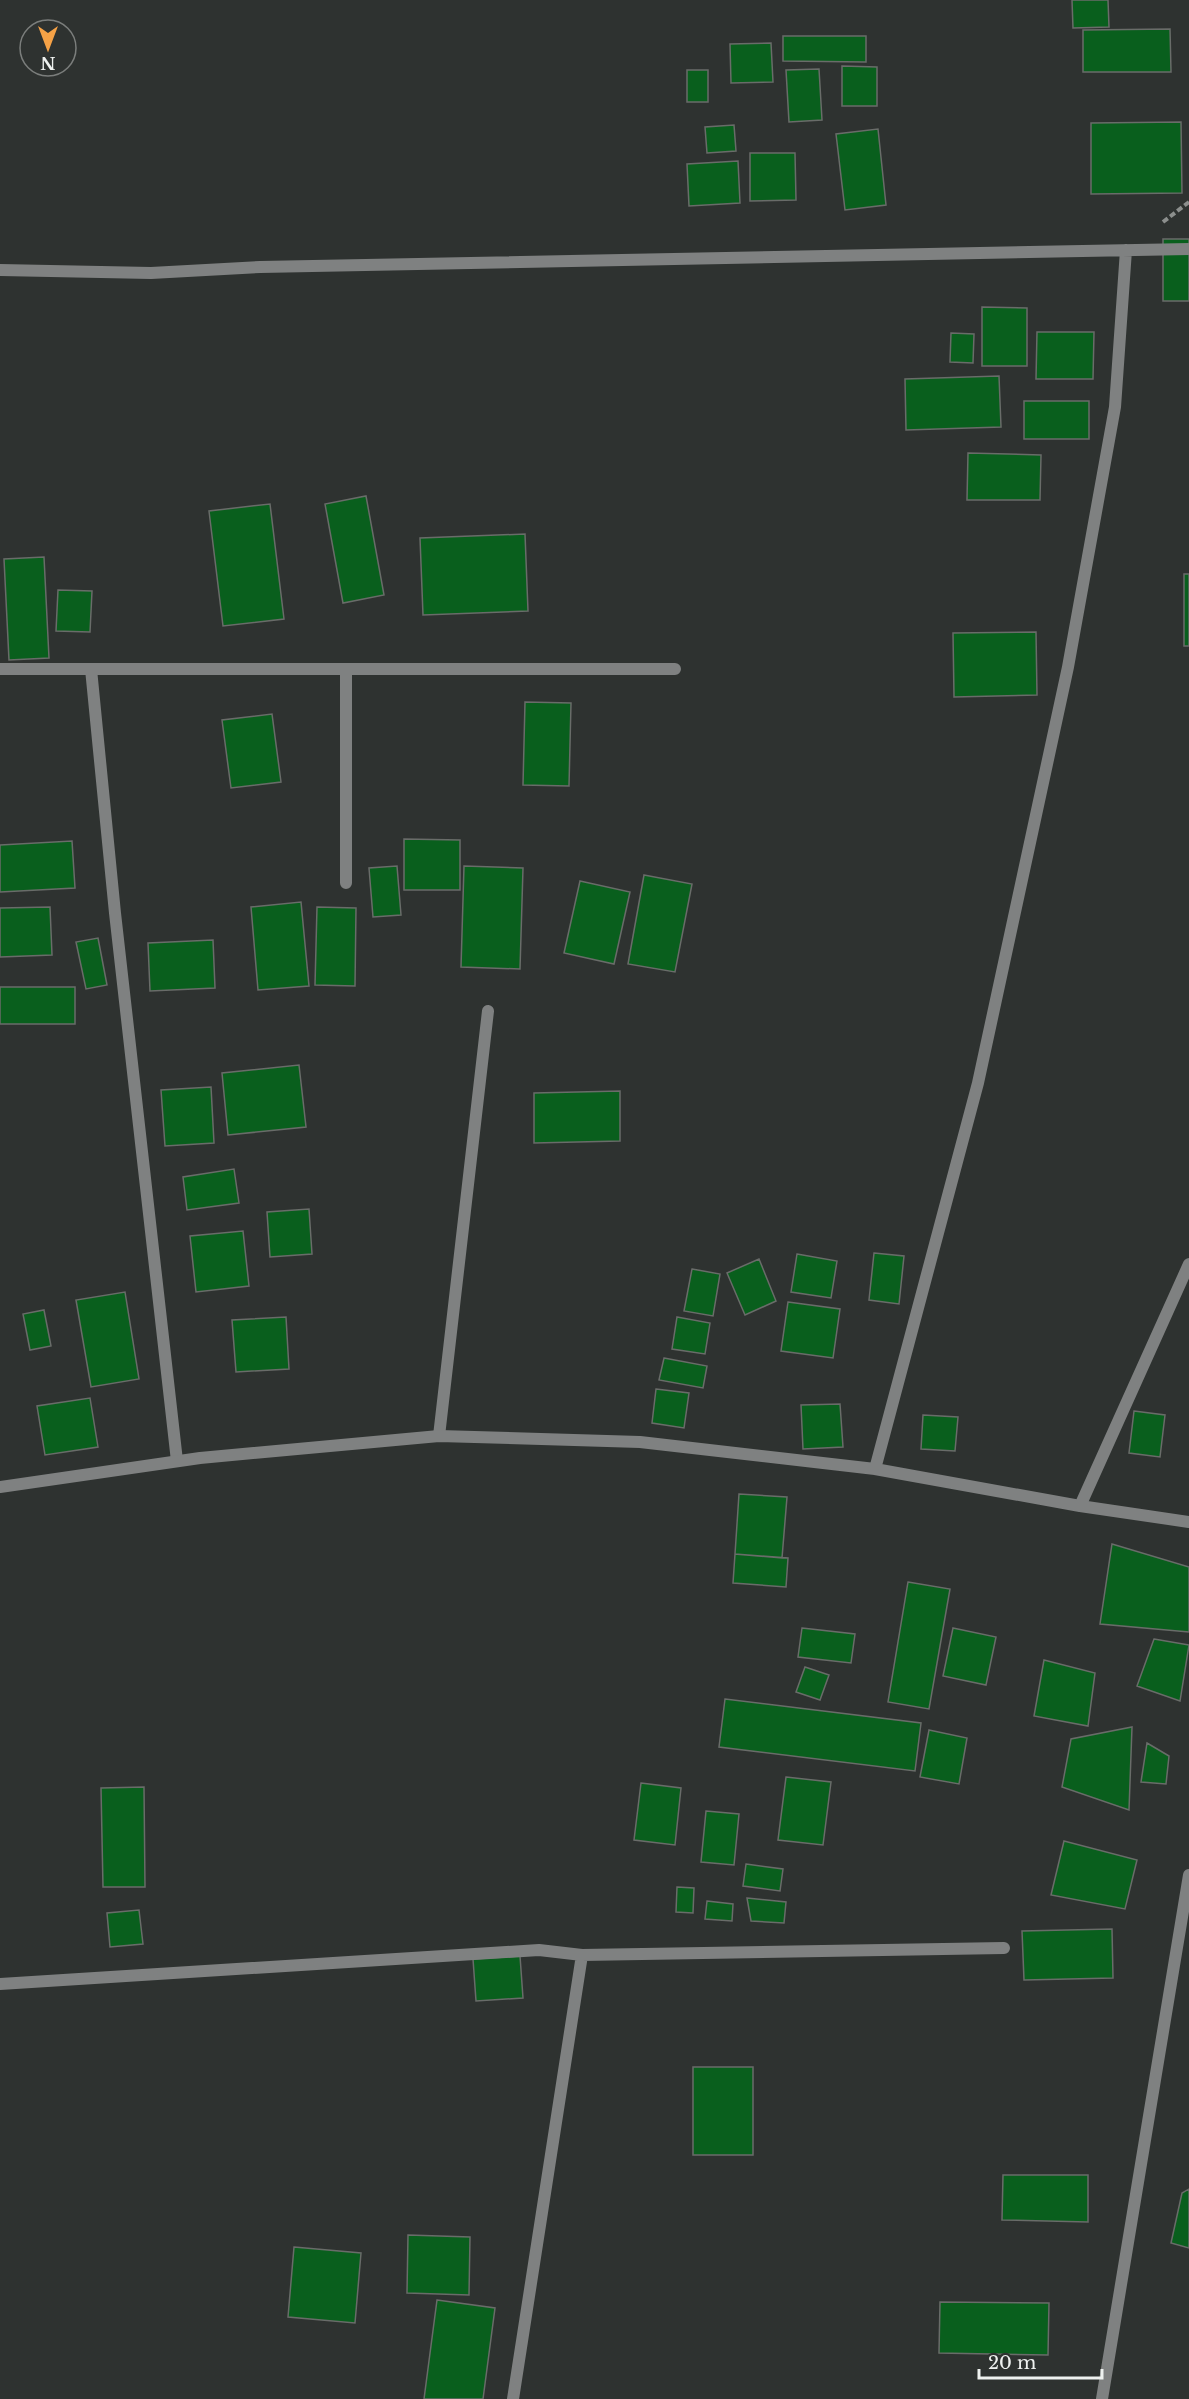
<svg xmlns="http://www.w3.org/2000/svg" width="1189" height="2399" font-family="'Libre Baskerville',serif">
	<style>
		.building { fill: #095f1d; stroke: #696c69; stroke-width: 1.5 }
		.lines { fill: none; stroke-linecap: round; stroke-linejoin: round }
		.path { stroke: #8c8f8d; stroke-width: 4; stroke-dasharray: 6 3; stroke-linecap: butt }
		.service { stroke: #7f8181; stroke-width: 12 }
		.minor { stroke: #7f8181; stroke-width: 12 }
	</style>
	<rect width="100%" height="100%" fill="#2e3230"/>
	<path class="building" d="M1072 0H1108L1109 27 1073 28Z
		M1170 29 1171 72H1083V30Z
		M783 36H866V62L783 61Z
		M771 43 773 82 731 83 730 44Z
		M842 66 877 67V106H842Z
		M819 69 822 120 789 122 786 70Z
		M687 70H708V102H687Z
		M1181 122 1182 193 1091 194V123Z
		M734 125 736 151 707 153 705 127Z
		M878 129 886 205 845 210 836 134Z
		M750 153H795L796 200 750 201Z
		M738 161 740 203 689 206 687 164Z
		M1163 239H1189V301H1163Z
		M982 307 1027 308V366H982Z
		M1037 332H1094L1093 379H1036Z
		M951 333 974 334 973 363 950 362Z
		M999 376 1001 427 906 430 905 379Z
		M1024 401H1089V439H1024Z
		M968 453 1041 455 1040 500H967Z
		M366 496 384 595 343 603 325 504Z
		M270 504 284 619 223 626 209 511Z
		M525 534 528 611 423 615 420 538Z
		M44 557 49 658 9 660 4 559Z
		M1184 574H1189V646H1184Z
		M58 590 92 591 90 632 56 631Z
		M1036 632 1037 695 954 697 953 633Z
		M525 702 571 703 569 786 523 785Z
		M272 714 281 782 231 788 222 720Z
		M404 839 460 840V890H404Z
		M72 841 75 888 0 892V845Z
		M397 866 401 915 373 917 369 868Z
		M464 866 523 868 520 969 461 967Z
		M644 875 692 884 675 972 628 964Z
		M580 881 630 892 614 964 564 953Z
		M301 902 309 986 258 990 251 907Z
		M50 907 52 955 0 957V908Z
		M317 907 356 908 355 986 315 985Z
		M98 938 107 985 86 989 76 942Z
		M213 940 215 988 150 991 148 943Z
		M0 987H75V1024H0Z
		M299 1065 306 1127 228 1135 222 1073Z
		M211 1087 214 1143 165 1146 161 1090Z
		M620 1091V1141L534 1143V1093Z
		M234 1169 239 1203 187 1210 183 1177Z
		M309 1209 312 1254 270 1257 267 1212Z
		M243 1231 249 1286 196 1292 190 1236Z
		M874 1253 904 1256 899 1304 869 1300Z
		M797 1254 837 1261 831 1298 791 1292Z
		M759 1259 776 1301 745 1315 727 1273Z
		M692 1269 720 1274 713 1316 684 1311Z
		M125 1292 139 1379 91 1387 76 1300Z
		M788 1302 840 1309 833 1358 781 1351Z
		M44 1310 51 1346 30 1350 23 1314Z
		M286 1317 289 1369 236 1372 232 1320Z
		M677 1317 710 1323 705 1354 672 1349Z
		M664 1358 707 1366 703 1388 659 1380Z
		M656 1389 689 1393 684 1428 652 1423Z
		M90 1398 98 1447 45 1455 37 1406Z
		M840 1404 843 1447 803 1449 801 1405Z
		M1134 1411 1165 1415 1160 1457 1129 1453Z
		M923 1415 958 1417 955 1451 921 1449Z
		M739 1494 787 1497 782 1558 735 1554Z
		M1112 1544 1189 1567V1632L1100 1624Z
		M735 1554 788 1558 786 1587 733 1583Z
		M908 1582 950 1589 929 1709 888 1702Z
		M802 1628 855 1634 851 1663 798 1657Z
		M953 1628 996 1637 986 1685 943 1676Z
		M1154 1639 1189 1645 1180 1701 1137 1686Z
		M1044 1660 1095 1673 1088 1726 1034 1716Z
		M805 1667 829 1675 820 1700 796 1692Z
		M725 1699 921 1723 915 1771 719 1747Z
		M1132 1727 1129 1810 1062 1787 1071 1739Z
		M929 1730 967 1738 959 1784 920 1777Z
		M1147 1743 1169 1756 1166 1784 1141 1782Z
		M786 1777 831 1782 823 1845 778 1840Z
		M641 1783 681 1788 675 1845 634 1840Z
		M144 1787 145 1887H103L101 1788Z
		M706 1811 739 1814 734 1865 701 1862Z
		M1064 1841 1137 1860 1125 1909 1051 1895Z
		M746 1864 783 1869 780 1891 743 1886Z
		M677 1887 694 1888 693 1913 676 1912Z
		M747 1898 786 1902 784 1923 751 1921Z
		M707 1901 733 1904 732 1921 705 1919Z
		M139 1910 143 1944 110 1947 107 1913Z
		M1112 1929 1113 1978 1024 1980 1022 1931Z
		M520 1956 523 1998 476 2001 473 1959Z
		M693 2067H753V2155H693Z
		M1003 2175H1088V2222L1002 2220Z
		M1189 2189V2248L1171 2243 1182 2193Z
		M408 2235 470 2237 469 2295 407 2293Z
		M294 2247 361 2253 355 2323 288 2317Z
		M437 2300 495 2308 483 2399H424Z
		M940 2302 1049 2303 1048 2355 939 2353Z"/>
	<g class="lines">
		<path class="path" d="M1163 222 1189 202"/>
		<path class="service" d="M91 669 115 913 177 1461
			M346 669V883
			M439 1436 488 1011"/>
		<path class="minor" d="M0 270 151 273 260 267 1189 249
			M0 669H675
			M875 1469 978 1083 1068 667 1115 407 1126 250
			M0 1487 200 1458 439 1436 640 1442 875 1469 1080 1506 1189 1522
			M1080 1506 1189 1264
			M0 1984 539 1950 582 1955 1004 1948
			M513 2399 582 1955
			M1102 2399 1189 1875"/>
	</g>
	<g transform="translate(48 48) rotate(180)"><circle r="28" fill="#2e3230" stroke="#7b7e7c" stroke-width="1.5"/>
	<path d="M0-4.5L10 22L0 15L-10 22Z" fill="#f6a246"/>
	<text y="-9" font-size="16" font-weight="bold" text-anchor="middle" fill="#eef1ef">N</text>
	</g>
	<path d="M979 2369v9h123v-9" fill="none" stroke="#eef1ef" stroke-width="3"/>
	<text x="988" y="2369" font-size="18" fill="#eef1ef" stroke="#2e3230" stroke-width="4.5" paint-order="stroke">20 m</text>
</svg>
